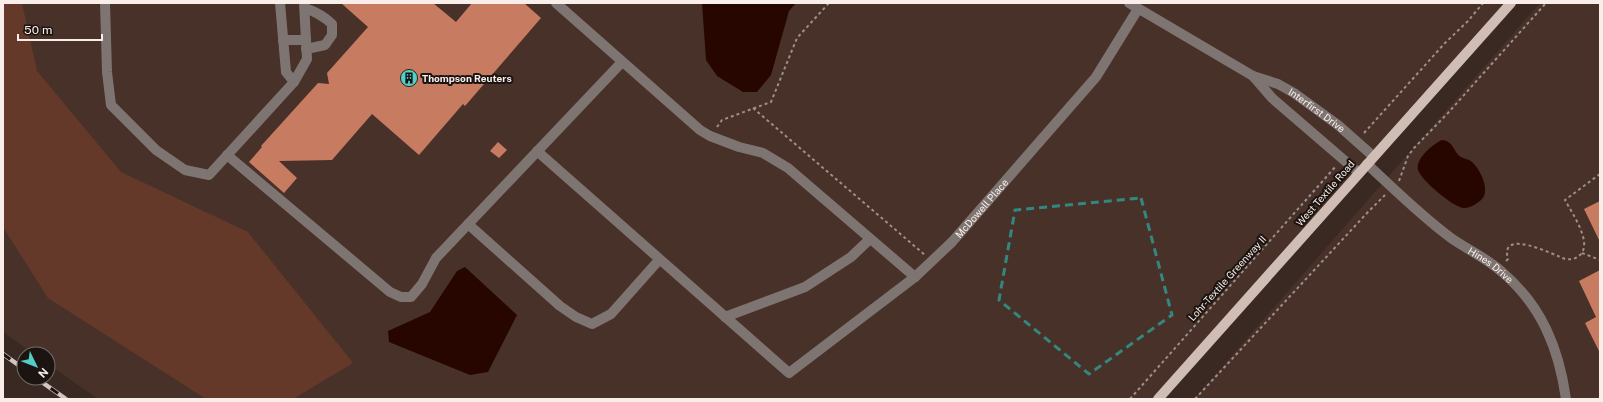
<svg xmlns="http://www.w3.org/2000/svg" width="1603" height="402" font-family="'Public Sans',sans-serif">
	<style>
		.built { fill: #483128 }
		.green { fill: #643929 }
		.water { fill: #280600 }
		.building { fill: #c77c61 }
		.lines { fill: none; stroke-linecap: round; stroke-linejoin: round }
		.path { stroke: #9d8f8a; stroke-width: 2; stroke-dasharray: 3 3; stroke-linecap: butt }
		.minor { stroke: #7e7572; stroke-width: 10 }
		.major { stroke: #cfbdb6; stroke-width: 10 }
		.rail-casing { stroke: #d3c6c2; stroke-width: 4.5 }
		.rail { stroke: #1c1411; stroke-width: 3; stroke-dasharray: 9; stroke-linecap: butt }
		.marked { fill: none; stroke: #328881; stroke-width: 3; stroke-dasharray: 8 5; stroke-linejoin: round }
		.labels { text-anchor: middle; dominant-baseline: central; stroke-width: 4; stroke-linejoin: round; paint-order: stroke }
		.poi-label { font-size: 10px; font-weight: bold; fill: #f9eeea; stroke: #1c1411; text-anchor: start }
		.street-label { font-size: 10px; fill: #f9eeea; stroke: #1c1411 }
	</style>
	<rect width="100%" height="100%" fill="#3a2923"/>
	<path class="built" d="M3 3H1511L1158 399H98L48 364V354H34L3 332Z
		M1540 3H1600V399H1194Z"/>
	<path class="green" d="M3 3H22L37 71 121 172 248 232 353 363 293 399H206L48 298 3 227Z"/>
	<path class="water" d="M702 3H796L789 11 771 75 757 92H743L717 76 706 60Z
		M1442 140C1454 141 1453 152 1461 157 1465 159 1469 159 1472 162 1481 170 1491 192 1481 200 1476 204 1471 208 1464 208 1454 208 1421 180 1418 170 1415 159 1433 144 1442 140Z
		M465 267 517 315 488 372 470 375 389 342 388 331 430 312 457 271Z"/>
	<path class="building" d="M341 3H433L456 22 472 3H524L541 18 465 106 463 104 419 155 372 114 332 160 279 161 297 178 284 193 249 162 262 147 261 146 318 83 329 84 327 73 368 27Z
		M498 142 507 150 499 158 490 151Z
		M1600 201V242L1584 209Z
		M1600 270V353L1585 323 1596 317 1579 281Z"/>
	<g class="lines">
		<path class="path" d="M753 108 925 255
			M717 127 722 120 771 102 797 38 829 3
			M1364 133 1445 43 1468 21 1483 3
			M1399 181 1408 156 1414 148 1448 113 1546 3
			M1582 253 1600 260
			M1506 261 1508 259C1499 227 1554 255 1565 259 1571 260 1576 259 1580 255 1593 243 1572 213 1565 200L1600 174
			M1130 399 1336 166
			M1195 399 1367 213 1385 195"/>
		<g class="minor">
			<path d="M105 3 107 72 111 105 156 150 185 170 209 175 294 82 307 59 304 3"/>
			<path d="M280 3 286 72 294 82"/>
			<path d="M556 3 700 130 710 136 739 147 763 153 788 168 915 277"/>
			<path id="s1" d="M1129 3 1253 76 1278 84 1294 93 1338 125 1373 156"/>
			<path d="M305 8C316 12 324 16 332 24V35L325 45 306 49"/>
			<path d="M283 40H306"/>
			<path d="M1253 76 1272 98 1359 173"/>
			<path id="s2" d="M537 151 789 373 915 277 952 242 1096 77 1138 9"/>
			<path d="M227 155 390 292 401 297H411L422 284 436 258 622 62"/>
			<path id="s3" d="M1367 164C1394 189 1421 216 1451 238 1468 250 1487 258 1502 272 1542 306 1559 349 1566 399"/>
			<path d="M468 224 560 306 576 317 592 324 611 314 659 260"/>
			<path d="M725 317 805 287 851 257 870 239"/>
		</g>
		<path class="major" d="M1158 399 1511 3"/>
		<g class="rail-casing">
			<path id="rail" d="M3 354 24 369
				M36 378 66 399"/>
		</g>
		<use href="#rail" class="rail"/>
	</g>
	<path class="marked" d="M1141 198 1172 315 1089 374 999 300 1015 210Z"/>
	<defs>
		<g id="building-disc" transform="scale(0.9)"><circle r="9.5" fill="#54cdc7" stroke="#1c1411"/><path d="M-4-6H4V6H1V3H-1V6H-4ZM-2.5-4.3h1.7v1.8h-1.7ZM.8-4.3h1.7v1.8H.8ZM-2.5-1h1.7V.8h-1.7ZM.8-1h1.7V.8H.8Z" fill="#111"/></g>
	</defs>
	<g fill-rule="evenodd">
		<use href="#building-disc" x="409" y="78"/>
	</g>
	<g class="labels">
		<g class="poi-label">
			<text x="422" y="78">Thompson Reuters</text>
		</g>
		<g class="street-label">
			<text stroke="none"><textPath href="#s1" startOffset="217">Interfirst Drive</textPath></text>
			<text transform="translate(1325 193) rotate(-49)">West Textile Road</text>
			<text stroke="none"><textPath href="#s2" startOffset="590">McDowell Place</textPath></text>
			<text stroke="none"><textPath href="#s3" startOffset="160">Hines Drive</textPath></text>
			<text transform="translate(1227 278) rotate(-48)">Lohr-Textile Greenway II</text>
		</g>
	</g>
	<rect width="1603" height="402" fill="none" stroke="#f9eeea" stroke-width="8"/>
	<g transform="translate(36 366) rotate(133)"><circle r="19" fill="#1c1411" stroke="#746b68"/>
	<path d="M0-3L7 15L0 10L-7 15Z" fill="#54cdc7"/>
	<text y="-6" font-size="11" font-weight="bold" text-anchor="middle" fill="#f9eeea">N</text>
	</g>
	<path d="M18 34v6h84v-6" fill="none" stroke="#f9eeea" stroke-width="2"/>
	<text x="24" y="34" font-size="12" fill="#f9eeea" stroke="#1c1411" stroke-width="3" paint-order="stroke">50 m</text>
</svg>
